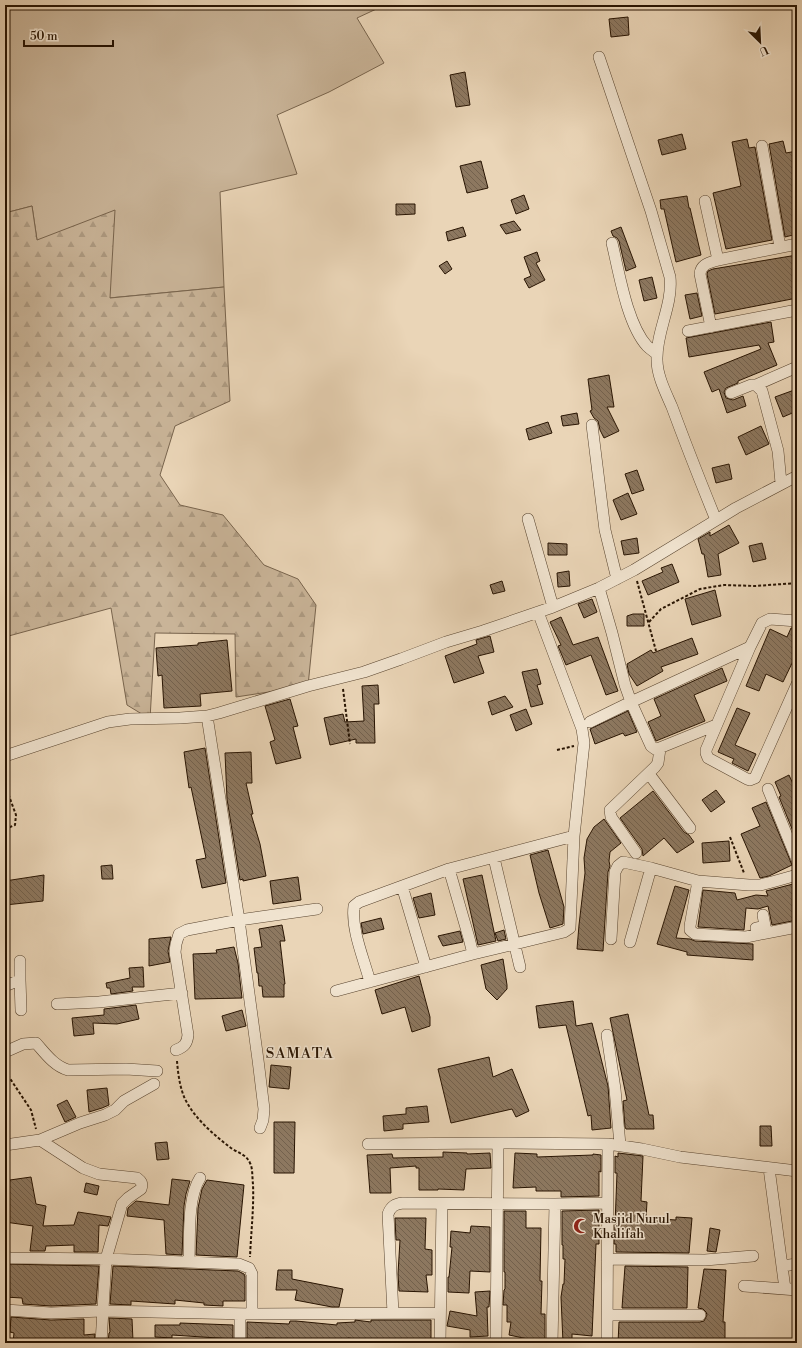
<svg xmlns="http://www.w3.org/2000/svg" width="802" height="1348" font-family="'Libre Bodoni',serif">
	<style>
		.grass { fill: #c9b498; stroke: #78644d }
		.forest { fill: url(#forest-firs); stroke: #78644d }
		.building { fill: url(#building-back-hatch); stroke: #281402 }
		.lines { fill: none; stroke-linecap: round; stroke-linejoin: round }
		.minor-casing { stroke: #58442f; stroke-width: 12 }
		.path { stroke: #281402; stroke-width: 2; stroke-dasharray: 3 2; stroke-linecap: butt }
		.minor { stroke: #f1e4d0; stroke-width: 11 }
		.labels { text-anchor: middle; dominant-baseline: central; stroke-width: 3; stroke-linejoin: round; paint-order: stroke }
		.poi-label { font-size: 13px; fill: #281402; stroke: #f1e4d0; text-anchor: start }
		.quarter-label { font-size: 15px; letter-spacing: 1px; fill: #281402; stroke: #f1e4d0 }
	</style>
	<defs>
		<pattern id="forest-firs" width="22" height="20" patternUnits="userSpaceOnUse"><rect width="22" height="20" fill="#c9b498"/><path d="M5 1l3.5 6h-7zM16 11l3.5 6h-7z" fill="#ad9a81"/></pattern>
		<pattern id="building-back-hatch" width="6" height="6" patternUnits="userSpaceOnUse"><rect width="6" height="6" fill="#8d7860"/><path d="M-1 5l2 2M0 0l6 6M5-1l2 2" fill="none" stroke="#73614d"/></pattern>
	</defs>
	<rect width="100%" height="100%" fill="#ead5b7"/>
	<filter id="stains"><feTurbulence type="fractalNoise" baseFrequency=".005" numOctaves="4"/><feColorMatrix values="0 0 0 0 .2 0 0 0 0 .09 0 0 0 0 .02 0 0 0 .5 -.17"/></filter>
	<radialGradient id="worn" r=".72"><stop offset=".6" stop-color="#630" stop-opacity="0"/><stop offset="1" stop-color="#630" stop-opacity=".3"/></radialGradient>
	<path class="grass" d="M5 5H385L357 18 384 63 329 92 277 115 297 174 220 192 224 287 109 298 37 240 32 206 5 213Z"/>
	<path class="forest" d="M32 206 37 240 115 210 110 298 224 287 230 401 175 426 160 475 180 505 223 515 264 565 298 579 316 605 308 686 236 697 235 634 155 633 150 719 127 705 111 608 5 637V213Z"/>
	<path class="building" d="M628 17 629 35 611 37 609 19Z
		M465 72 470 105 456 107 450 75Z
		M682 134 686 149 662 155 658 140Z
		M747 139 749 148 755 147 772 240 726 249 713 193 741 186 732 142Z
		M783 141 786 153 797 151V187L793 188 797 208V234L785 237 769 144Z
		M481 161 488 188 467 193 460 166Z
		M524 195 529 209 516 214 511 200Z
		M687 196 689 208H690L701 255 676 262 664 209H661L660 200Z
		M396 204H415V214L396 215Z
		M514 221 521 230 506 234 500 225Z
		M463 227 466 236 448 241 446 232Z
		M621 227 636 267 626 271 619 241 617 238 613 236 611 231Z
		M537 252 540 261 536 263 545 280 529 288 524 279 531 276 524 257Z
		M797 255V298L715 314 707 274 708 271 713 269Z
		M447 261 452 269 445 274 439 266Z
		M652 277 657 298 644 301 639 280Z
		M697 293 702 316 690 319 685 295Z
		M771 322 774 342 768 343 777 365 738 381V383L726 388 724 392 726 398 733 400 743 396 746 406 727 413 719 389 712 392 704 372 761 349 759 345 689 357 686 338Z
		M609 375 614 407H607L619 431 604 438 600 430 598 421 594 418 590 411 592 410 588 379Z
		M797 389V411L783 417 775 397Z
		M577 413 579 424 563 426 561 416Z
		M548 422 552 433 529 440 526 429Z
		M761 426 769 444 746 455 738 437Z
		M729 464 732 479 716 483 712 468Z
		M637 470 644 490 632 494 625 474Z
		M628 493 637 514 621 520 613 500Z
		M729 525 739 543 718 554 721 575 708 577 704 554H702L698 539 710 532V536Z
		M637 538 639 553 624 555 621 541Z
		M548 543 567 544V555H548Z
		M762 543 766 559 753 562 749 546Z
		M672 564 679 582 648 595 642 581 663 572 661 568Z
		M569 571 570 586 558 587 557 573Z
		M502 581 505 591 493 594 490 585Z
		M715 590 721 616 692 625 685 599Z
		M592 599 597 612 584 618 578 604Z
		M633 614H644V626H627V616Z
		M561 617 573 645 598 637 618 691 606 695 591 655 566 665 558 646 561 645 550 622Z
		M791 628H797V658L795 657 783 682 766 674 759 691 746 686 770 629 787 637Z
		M490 636 494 652 478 656 484 673 454 683 445 656 477 644 476 640Z
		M692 638 698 654 661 667 663 671 637 686 629 674 627 664 651 650 653 653Z
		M227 640 232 691 200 694 201 706 164 708 162 675 158 676 156 648 198 645V643Z
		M722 668 727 681 694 695 705 721 656 741 648 722 661 716 654 699Z
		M537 669 541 684 537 685 543 704 531 707 522 672Z
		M378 685 379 704H374L375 743H356V739L330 745 324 718 343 714 345 722 364 721 362 686Z
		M505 696 513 707 492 715 488 702Z
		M290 699 298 726 293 727 301 758 276 764 270 742 275 740 265 706Z
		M737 708 750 713 735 745 756 754 748 771 732 763 734 759 718 752Z
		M526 709 532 724 516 731 510 715Z
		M628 711 637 732 625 736 623 733 595 744 590 729Z
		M205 748 226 883 202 888 196 860 206 858 191 787 189 788 184 752Z
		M251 752 252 783H246L253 814H251L260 844 266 876 243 881V879L240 880 227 799 225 753Z
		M789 775 797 793V841L779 797 781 796 775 782Z
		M716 790 725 802 711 812 702 800Z
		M653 791 684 832 689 835 694 842 677 853 664 838 643 856 642 849 620 818Z
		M766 802 792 865 769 876 760 878 741 834 760 826 752 808Z
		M604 819 621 843 610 852 609 861 610 866 608 872 603 951 577 949 579 925 585 873 584 858 587 839 594 827Z
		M729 841 730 861 703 863 702 843Z
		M548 850 564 907 563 924 550 928 539 893 530 855Z
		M112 865 113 879H102L101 866Z
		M44 875 43 901 5 905V881Z
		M482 875 496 941 478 945 463 879Z
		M298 877 301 900 273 904 270 881Z
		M797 883V920L772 925 768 906 758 909 746 908 744 930 698 927 703 890 735 893 737 900 756 895 768 896 766 891Z
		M675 886 689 890 676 938 690 939 695 941 753 944V960L687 955V952L657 944Z
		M431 893 435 915 419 918 413 898Z
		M381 918 384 929 363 934 361 923Z
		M282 925 285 941H280L285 984H284V997H263L262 986H259L258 973H257L254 948 262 947 259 929Z
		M504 930 506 939 498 941 495 933Z
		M460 931 463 942 443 946 438 936Z
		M171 937 168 951 170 962 149 966V939Z
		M234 947 238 963 242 998 195 999 193 954 217 953 216 950Z
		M503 959 507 985V989L497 1000 486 989 481 965Z
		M143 967 144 987H132L133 991 111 994 110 988H107L106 983 130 978 129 968Z
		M419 976 430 1017V1026L412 1032 405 1007 382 1014 375 990Z
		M573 1001 576 1026 592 1023 608 1086 611 1128 592 1130 591 1115 588 1116 566 1025 539 1028 536 1006Z
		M136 1005 139 1019 117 1024 93 1023 94 1034 74 1036 72 1018 104 1015V1009Z
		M242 1010 246 1026 226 1031 222 1016Z
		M628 1014 649 1115H653L654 1129H626L625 1127 623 1101 627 1100 610 1018Z
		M489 1057 493 1077 512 1069 529 1111 516 1117 512 1109 451 1123 438 1069Z
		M271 1065 291 1067 289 1089 269 1087Z
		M107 1088 109 1105 102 1108 89 1112 87 1090Z
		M67 1100 76 1117 65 1122 57 1105Z
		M427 1106 429 1122 403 1124V1129L384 1131 383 1116 406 1114V1108Z
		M274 1122H295L294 1173H274Z
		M760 1126H771L772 1146H760Z
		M167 1142 169 1159 157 1160 155 1143Z
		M443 1152 467 1153V1154L490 1153 491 1168 466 1169 464 1190 438 1189V1190H419V1168H416V1166L390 1168 391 1193H370L367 1155 392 1154 393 1158 443 1157Z
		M515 1153 537 1154V1157L593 1155V1154L601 1155V1172L599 1171V1196L561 1197V1191H536V1187L513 1188Z
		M618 1153 643 1156 641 1201 647 1202 646 1218 676 1220V1217L692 1218 689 1253 616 1252V1244H614L615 1225 617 1173H615V1156L618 1157Z
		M31 1177 36 1204 46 1206 43 1226 74 1225 78 1212 111 1217 108 1226 99 1225 98 1252H74V1245L46 1246 45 1251H30L33 1226 5 1222V1208L10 1180Z
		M172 1179 190 1181 186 1194 184 1206 182 1255 166 1254 164 1220 127 1216 128 1208 136 1201 169 1205Z
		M207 1180 244 1185 237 1257 196 1255 198 1208 202 1189Z
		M86 1183 99 1186 97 1195 84 1192Z
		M599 1210V1244H596L592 1336 572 1334V1343H563L561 1297 563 1284H564L565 1259H563V1245H562V1211Z
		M504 1211H526V1228H541L540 1281H542L541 1314H545V1340L528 1341V1339L509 1335 511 1322H507V1305H503L504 1290 505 1289V1272H504Z
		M395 1218H426L425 1249 432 1250V1275H426L428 1292 399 1291 398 1274 400 1240H396Z
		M471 1226 490 1227V1272L470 1271 469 1293 448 1292V1277H449L452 1247H450L451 1231 470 1233Z
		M710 1228 720 1230 716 1252 707 1251Z
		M5 1264 99 1266 96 1304 51 1306 23 1304 22 1298 5 1297Z
		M113 1266 238 1271 244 1274 245 1276V1301H223V1306L204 1305V1303L175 1300V1304L131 1301V1305L110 1304Z
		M625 1266 688 1267 687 1308H622Z
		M704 1269 726 1270 723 1322H725V1343H618L619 1322H700L704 1321 707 1315 706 1312 703 1309 698 1308Z
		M278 1270H292V1279L343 1289 339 1307H332L295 1300 297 1290H276Z
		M490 1291 489 1307H487L488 1336 470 1337V1330L447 1326 450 1311 477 1316 475 1292Z
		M11 1317 51 1320 84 1319V1335L95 1334 94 1343H13L14 1333 10 1332Z
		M109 1318 132 1319 133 1341 108 1343 109 1333 110 1332Z
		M355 1320 371 1322V1320H431V1343H369L370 1341 348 1338V1343H290V1339L265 1338V1343H247V1322L289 1324 290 1321H296L337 1325V1323L355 1322Z
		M180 1323 233 1325V1339L172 1335V1338L155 1337V1325H180Z"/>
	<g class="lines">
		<g class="minor-casing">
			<path id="minor" d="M599 57 651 211 670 277C673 306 656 331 657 360 657 376 666 393 672 407 686 445 701 483 716 520
				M762 146 780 247
				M705 201 718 260
				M612 243C619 272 627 324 647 346 650 349 653 351 657 354
				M711 327 700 274C701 264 709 263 718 260L797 244
				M688 331 797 310
				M756 385 797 367
				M731 393 751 385H756L762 391 778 451 781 483
				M592 425 605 530 617 579
				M528 519 553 607
				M797 621 770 619 762 623 750 647 706 750V753L708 758 747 779 750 780 755 778 797 684
				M750 647 631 702 625 685 612 633 599 588 634 570 736 508 797 476
				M207 716 239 920 258 1060 264 1109 263 1120 260 1128
				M590 722 631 702 651 746 655 749H657L716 725
				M5 756 108 722 130 719 180 718 207 716 219 713 308 686 364 672 401 659 446 642 483 631 553 607 599 588
				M649 774 690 828
				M768 789 797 860
				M636 853 611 817 610 810 655 767 658 763 660 749
				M494 858 520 967
				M449 869 469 938 473 954
				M698 881 690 926V930L695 934 746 937 797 927
				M402 886 426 967
				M757 935 756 928 765 926 763 915
				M611 939 615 872 618 866 623 862 651 868
				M630 942 651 868 698 881 749 885H760L772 882 797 875
				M20 980 21 1010
				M370 982C364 959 351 930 354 906L359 902 449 869 574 836
				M5 986 20 980V961
				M336 991 473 954 564 932 570 928 574 836 584 743 582 729 538 612
				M57 1004 99 1002 182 993
				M607 1035 615 1089 620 1145
				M176 1050C184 1047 187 1044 188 1035L175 952 176 944 179 934 187 930 239 920 317 909
				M5 1052 23 1044 36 1043C45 1053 54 1066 68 1070L126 1069 157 1071
				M40 1140 80 1123 105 1115 115 1110 124 1101 154 1084
				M368 1144 498 1143
				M5 1145 40 1140 83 1168 99 1174 137 1178C141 1181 143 1183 141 1189L128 1198 122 1204 106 1259 101 1343
				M769 1168 785 1289
				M5 1257 10 1258 106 1259 239 1264 249 1268 252 1274V1314
				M607 1259 705 1260 753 1256
				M189 1262C190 1238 187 1198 200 1178
				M782 1266 797 1264
				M744 1286 797 1290
				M5 1310 51 1313 102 1311 252 1314 440 1313
				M393 1313 388 1214C391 1206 395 1204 403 1203L555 1204 607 1203
				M608 1315H700
				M240 1343V1314
				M440 1343 442 1204
				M496 1343 498 1143 608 1144
				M552 1343 555 1204
				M607 1343 608 1144 642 1149 680 1157 797 1171"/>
		</g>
		<path class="path" d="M637 581 656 651
			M649 622 661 609 700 589 724 585 755 586 797 583
			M343 689 350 744
			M557 750 574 746
			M5 785 16 815 15 825 5 829
			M730 837 744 873
			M177 1061C178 1074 180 1088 185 1099 195 1119 214 1135 231 1148 238 1153 246 1154 250 1163 253 1169 252 1177 253 1184 254 1208 251 1232 250 1257
			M5 1071 31 1110 36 1129"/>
		<use href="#minor" class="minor"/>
	</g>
	<defs>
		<g id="mosque-bare" transform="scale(1.2)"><path d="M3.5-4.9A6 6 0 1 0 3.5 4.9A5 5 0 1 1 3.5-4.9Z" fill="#8f2418" stroke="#f1e4d0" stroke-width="2.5" paint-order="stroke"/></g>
	</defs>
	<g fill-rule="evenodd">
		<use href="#mosque-bare" x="581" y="1226"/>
	</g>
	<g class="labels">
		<g class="poi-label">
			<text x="593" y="1219">Masjid Nurul<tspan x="593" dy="15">Khalifah</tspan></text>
		</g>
		<g class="quarter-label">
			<text x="300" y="1053">SAMATA</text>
		</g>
	</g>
	<rect width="802" height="1348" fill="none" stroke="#ead5b7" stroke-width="20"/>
	<rect x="6" y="6" width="790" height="1336" fill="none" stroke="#281402" stroke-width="2"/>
	<rect x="10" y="10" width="782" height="1328" fill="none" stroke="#281402"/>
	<g transform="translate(760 42) rotate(156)" stroke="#f1e4d0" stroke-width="3" paint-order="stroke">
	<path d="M0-3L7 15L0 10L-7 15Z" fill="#281402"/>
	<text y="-6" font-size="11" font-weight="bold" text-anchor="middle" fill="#281402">U</text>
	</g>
	<path d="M24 40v6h89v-6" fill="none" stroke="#281402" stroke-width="2"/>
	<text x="30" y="40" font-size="12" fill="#281402" stroke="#f1e4d0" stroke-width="3" paint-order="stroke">50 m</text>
	<rect width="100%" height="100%" filter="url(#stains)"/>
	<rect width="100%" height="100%" fill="url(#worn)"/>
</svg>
